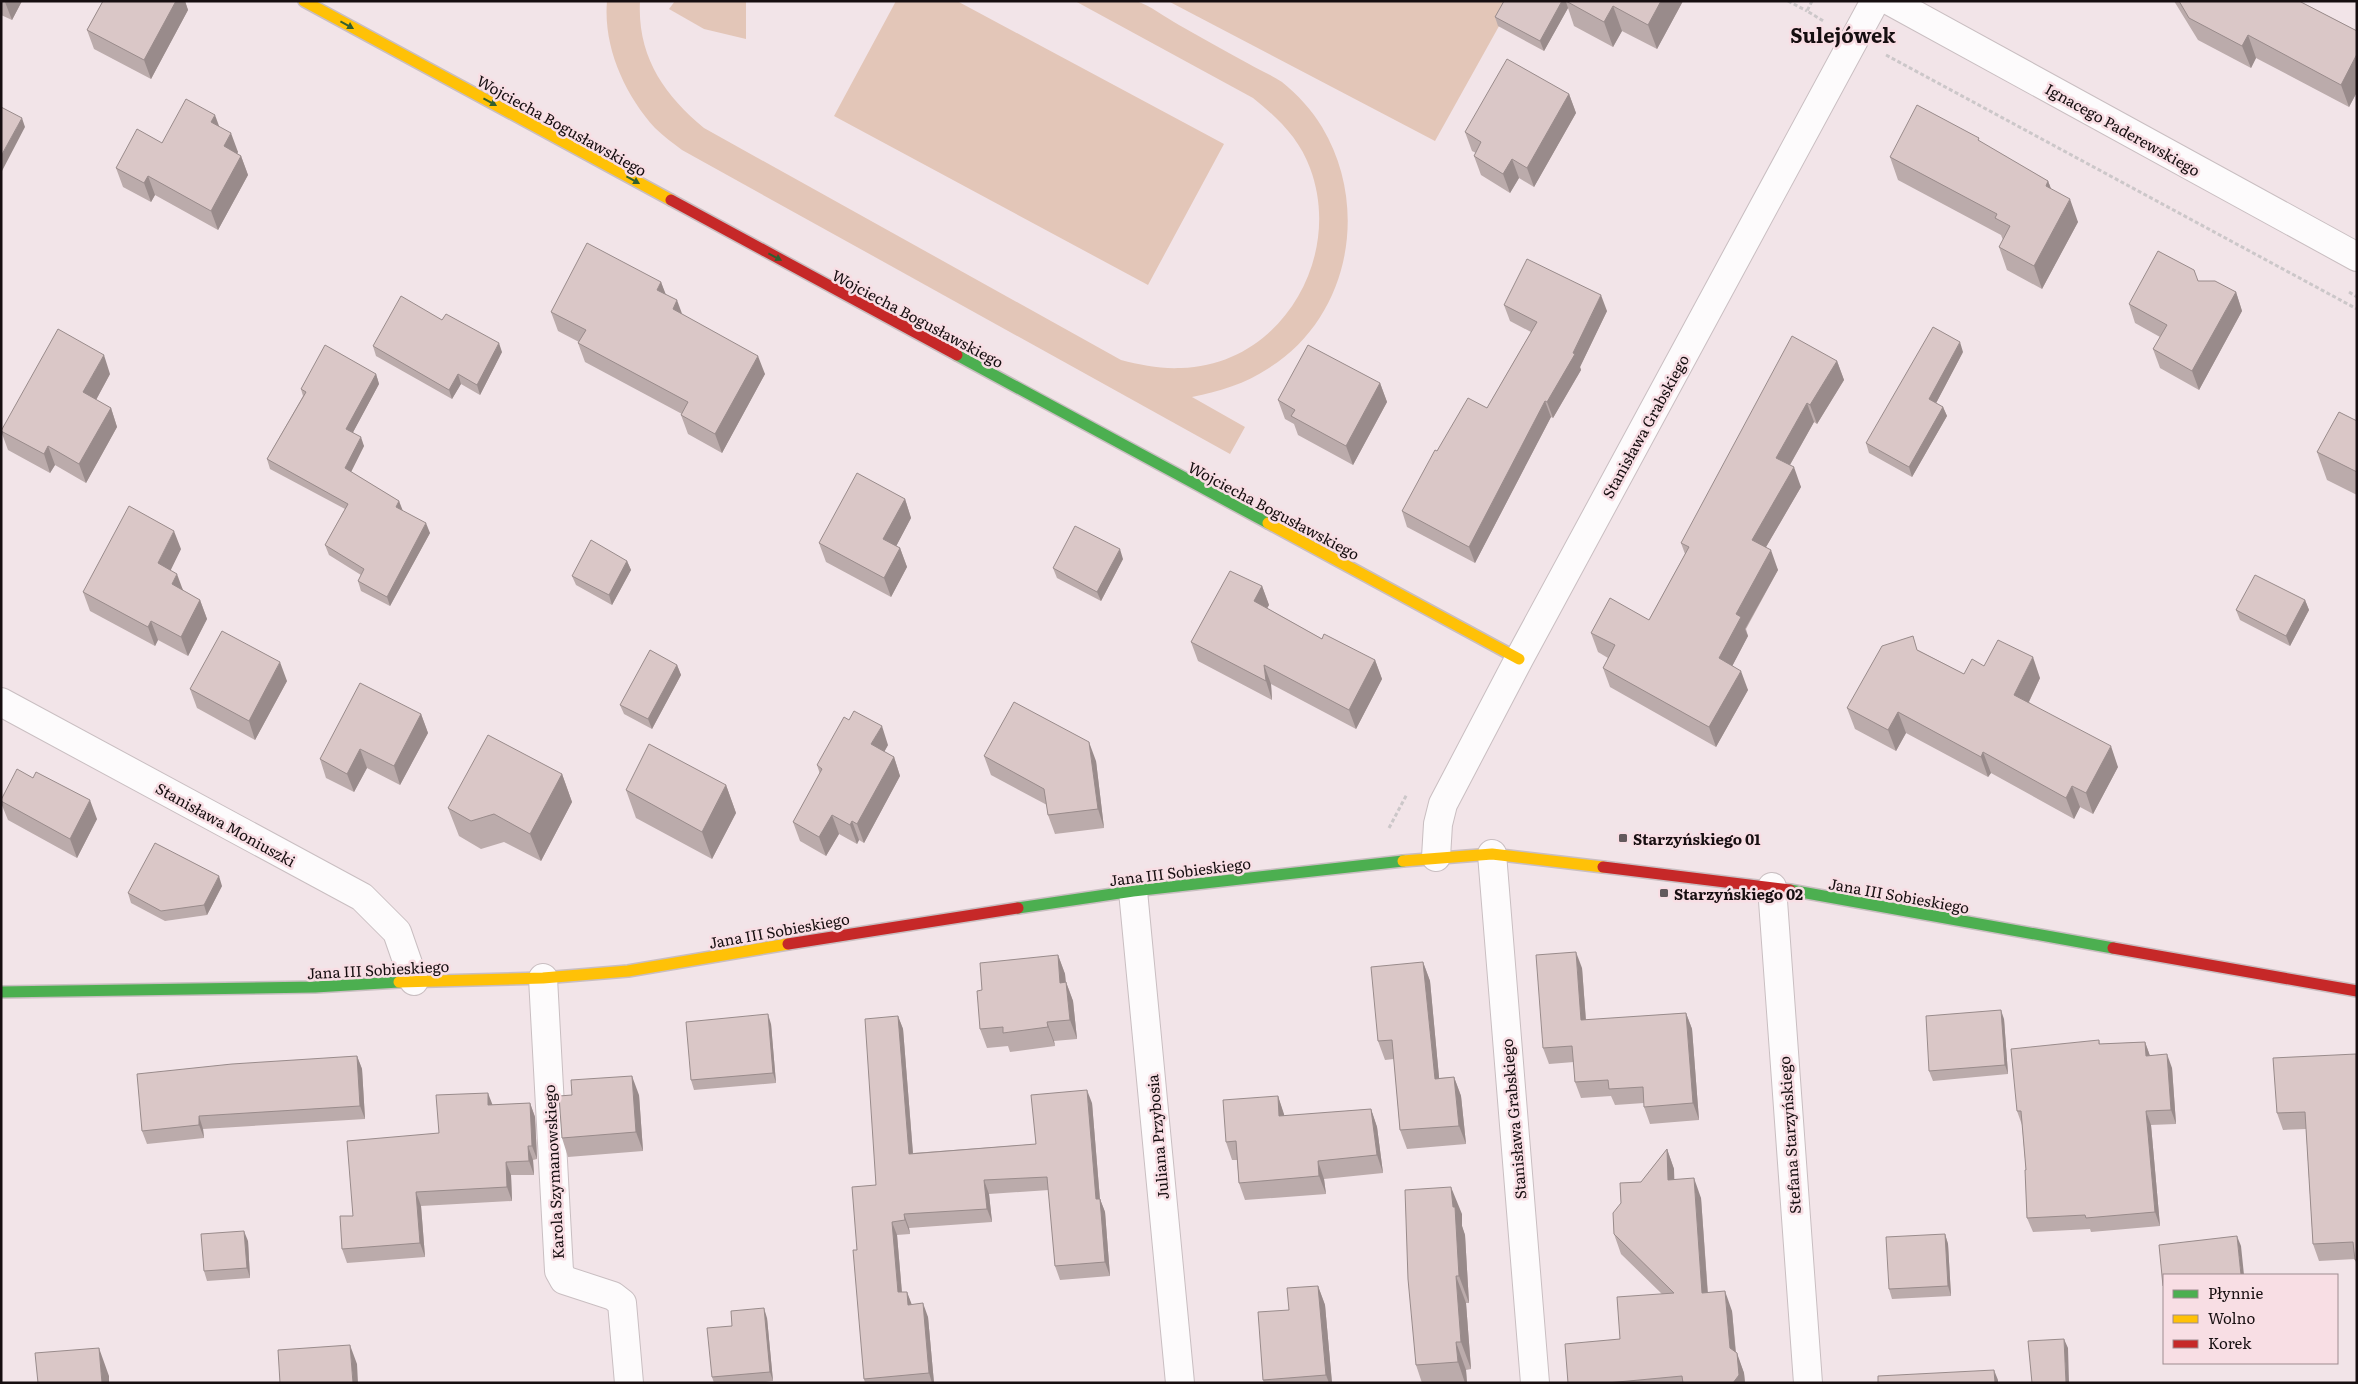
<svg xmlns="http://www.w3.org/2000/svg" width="2358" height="1384" font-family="Literata,serif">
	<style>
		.green { fill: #e3c6b8 }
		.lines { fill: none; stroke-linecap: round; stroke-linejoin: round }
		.street-casing { stroke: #c9bec1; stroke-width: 30 }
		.fast-casing { stroke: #c9bec1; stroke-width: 14 }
		.slow-casing { stroke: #c9bec1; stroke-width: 14 }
		.jam-casing { stroke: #c9bec1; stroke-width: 14 }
		.path { stroke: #ccc7c9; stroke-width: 3; stroke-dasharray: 4 2.5; stroke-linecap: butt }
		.street { stroke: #fdfbfc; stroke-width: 28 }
		.fast { stroke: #4caf50; stroke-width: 11 }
		.slow { stroke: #ffc107; stroke-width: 11 }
		.jam { stroke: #c62828; stroke-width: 11 }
		.wall { fill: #bbabab }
		.shaded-wall { fill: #998b8b }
		.building { fill: #dac7c7; stroke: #998b8b }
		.oneway { fill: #315e30 }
		.poi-dot { fill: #63595c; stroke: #f8dee4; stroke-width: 2 }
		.labels { text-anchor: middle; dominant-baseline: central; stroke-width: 5; stroke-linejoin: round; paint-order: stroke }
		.street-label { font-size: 15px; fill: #160e10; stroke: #f8dee4 }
		.poi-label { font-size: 15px; font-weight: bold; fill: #160e10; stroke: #f8dee4; text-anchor: start }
		.district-label { font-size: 20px; font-weight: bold; fill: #160e10; stroke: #f8dee4 }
	</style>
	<rect width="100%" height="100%" fill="#f2e4e8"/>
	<path class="green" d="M607 1H640C637 56 664 95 704 128L1121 360C1141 365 1160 369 1181 368 1280 366 1344 258 1310 168 1299 138 1277 117 1253 98L1075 1C1090 1 1123 0 1136 1 1150 5 1166 18 1179 25 1202 38 1225 51 1249 64 1259 70 1272 75 1282 82 1297 94 1312 110 1322 127 1370 207 1350 317 1269 368 1245 384 1220 391 1192 397L1245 427 1230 454 682 150C673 143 663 136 655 128 625 95 603 47 607 1Z
		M675 1H746V39L704 29 669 9Z
		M896 1H957L1224 144 1148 285 834 116Z
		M1168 1H1513L1435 141Z"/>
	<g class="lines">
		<g class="street-casing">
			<path id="street" d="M1890 1 2357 257
				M1 702 362 897 397 932 414 981
				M1492 854 1535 1383
				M1436 857 1438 824 1443 804 1519 659 1875 1
				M1772 887 1808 1383
				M1133 891 1180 1383
				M543 978 559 1271 564 1280 613 1296 622 1303 629 1383"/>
		</g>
		<g class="fast-casing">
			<path id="fast" d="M957 355 1268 523
				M1790 890 2113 948
				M1018 908 1133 891 1403 861
				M1 992 315 987 399 982"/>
		</g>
		<g class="slow-casing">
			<path id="slow" d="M304 1 671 200
				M1268 523 1519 659
				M1403 861 1492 854 1603 867
				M399 982 543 978 628 971 788 944"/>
		</g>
		<g class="jam-casing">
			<path id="jam" d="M671 200 957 355
				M1603 867 1790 890
				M788 944 1018 908
				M2113 948 2357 991"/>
		</g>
		<path class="path" d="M1788 1 1807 11
			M1812 1 1807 11 1825 22
			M1886 55 2357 309
			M2349 292 2357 297
			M1389 828 1407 794"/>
		<use href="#street" class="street"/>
		<use href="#fast" class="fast"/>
		<use href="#slow" class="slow"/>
		<use href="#jam" class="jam"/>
	</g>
	<path class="wall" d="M1 1H22L12 20 1 15Z
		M103 1H185L188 10 151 79 94 49 87 30Z
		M1504 1H1683L1657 49 1622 31 1613 47 1574 26 1568 8 1544 51 1498 26 1495 17Z
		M2174 1H2299L2357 31V92L2349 107 2256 58 2251 68 2198 40Z
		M1569 94 1576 113 1534 187 1519 178 1510 193 1481 175 1474 156 1476 153 1472 151 1465 132Z
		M219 126 238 152 237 153 241 156 248 175 218 230 155 195 151 202 123 187 116 168 162 143Z
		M1980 142 2048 181 2051 189 2078 222 2042 289 2007 270 1999 247 2003 240 2001 235 1898 180 1890 157Z
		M2198 281 2236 292 2242 311 2199 390 2160 368 2153 349 2160 337 2135 323 2129 304Z
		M661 282 665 294 683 315 765 374 722 453 688 434 681 415 682 414 585 362 578 343 579 342 558 331 551 312Z
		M1504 305 1607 311 1580 367 1581 370 1553 418 1551 417 1475 563 1407 527 1402 511 1437 451 1487 408 1531 332 1510 321Z
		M373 346 502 352 480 395 461 384 452 399 376 356Z
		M1963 352 1936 403 1943 407 1947 416 1912 477 1869 453 1866 443Z
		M1837 361 1844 380 1817 424 1814 422 1790 465 1801 487 1766 547 1778 570 1746 629 1748 636 1732 666 1748 690 1716 747 1610 687 1603 668 1608 658 1598 652 1591 633 1649 620 1685 554 1681 543Z
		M110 374 96 400 111 408 117 427 86 483 55 465 50 473 8 450 1 431Z
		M376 374 379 384 353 432 364 446 351 472 399 501 402 511 430 533 390 606 361 591 358 581 361 575 329 555 325 545 345 509 270 469 267 459 303 396 301 389Z
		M1380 383 1387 402 1353 465 1298 435 1294 424 1285 419 1278 400Z
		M2357 421V495L2327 480 2317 452Z
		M905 499 911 518 896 546 900 548 907 567 891 597 826 562 819 543Z
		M181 549 170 570 184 591 200 600 207 619 188 656 158 640 155 646 90 611 83 592Z
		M1123 559 1101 601 1057 578 1053 568Z
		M627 561 631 570 612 605 576 585 572 576Z
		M1262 586 1269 605 1267 608 1322 639 1375 660 1382 679 1356 729 1271 684 1272 700 1198 661 1191 642Z
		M2305 600 2309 610 2290 646 2240 620 2236 610Z
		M1918 650 1964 674 1984 666 2040 678 2029 702 2118 767 2093 814 2080 807 2074 819 1991 773 1988 777 1906 733 1896 751 1855 729 1847 708Z
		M677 665 681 675 652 729 624 714 620 705Z
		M287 681 255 740 197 708 190 689Z
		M421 714 428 733 400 785 367 768 354 792 326 778 320 759Z
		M888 745 884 752 894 757 900 776 864 843 859 840 857 844 839 834 826 856 800 841 793 822 820 774 817 765Z
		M984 756 1096 761 1104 828 1055 834 1048 815 1047 805 991 775Z
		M562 774 572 802 541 861 504 842 481 849 459 836 448 808Z
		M726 785 736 813 712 859 636 818 626 790Z
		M1 800 97 819 77 858 8 820 1 803Z
		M222 886 207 915 165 921 131 903 128 893Z
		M1058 955 1065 974 1066 982 1073 1001 1077 1039 1054 1041 1055 1046 1010 1052 1008 1046 987 1048 980 1029 982 990Z
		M1423 962 1430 981 1439 1078 1454 1077 1461 1096 1466 1144 1407 1149 1400 1130 1394 1059 1385 1060 1378 1041Z
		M1582 968 1586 1020 1686 1013 1692 1029 1699 1120 1650 1124 1644 1107V1103L1615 1105 1611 1096 1581 1098 1575 1082 1574 1062 1549 1064 1543 1048Z
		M898 1016 903 1029 913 1153 1036 1144 1092 1103 1100 1199 1105 1212 1110 1276 1060 1280 1055 1266 1049 1190 989 1194 992 1222 909 1228 910 1234 897 1235 902 1292H907L911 1304 928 1317 934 1383H865L864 1379 857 1250 876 1185Z
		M2004 1019 2008 1074 1933 1081 1929 1071Z
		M771 1024 776 1083 694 1090 691 1080Z
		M2099 1040 2100 1044 2145 1042 2150 1056 2172 1068 2176 1124 2151 1125 2160 1226 2091 1232 2090 1229 2033 1232 2027 1218 2026 1170 2022 1125 2017 1111Z
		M2357 1055V1266L2355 1259 2319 1261 2313 1244 2306 1129 2283 1130 2277 1113Z
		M357 1056 362 1069 365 1119 203 1129 204 1138 147 1144 142 1131Z
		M639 1095 643 1151 568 1157 562 1138Z
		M1278 1096 1284 1116 1371 1109 1377 1127 1383 1173 1324 1179 1326 1194 1245 1200 1239 1183 1237 1160H1232L1226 1142Z
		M530 1103 535 1117 537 1159 533 1160 534 1175H511L512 1201 421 1206 425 1257 347 1263 342 1249 353 1216 439 1133 492 1105Z
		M1667 1149 1674 1169V1180L1701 1198 1708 1293 1732 1311 1736 1352 1744 1373 1745 1383H1568L1620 1339 1662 1294 1621 1254 1614 1234 1641 1182Z
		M1462 1214V1226L1465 1235 1469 1303H1466L1471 1369 1466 1370 1467 1383H1422L1416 1365Z
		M1945 1234 1948 1244 1951 1296 1892 1299 1889 1289Z
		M248 1241 250 1278 207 1281 204 1271Z
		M1318 1286 1325 1305 1332 1383H1264L1263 1380 1289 1310Z
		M767 1318 773 1381 759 1383H714L712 1377 732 1326Z"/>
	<path class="shaded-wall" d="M22 1 12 20 5 2Z
		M176 1H185L188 10 151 79 144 60Z
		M1562 1H1570L1566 2 1568 8 1544 51 1540 41Z
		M1661 1H1683L1657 49 1648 25Z
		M1613 6 1622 31 1613 47 1604 22Z
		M2248 35 2256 58 2251 68 2242 46Z
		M2357 54V92L2349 107 2341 85Z
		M1569 94 1576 113 1534 187 1527 168Z
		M215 115 222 134 211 122Z
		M22 118 25 127 2 171 1 168V156Z
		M231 133 238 152 231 165 224 146Z
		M241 156 248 175 218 230 211 211Z
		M1512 159 1519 178 1510 193 1503 174Z
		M148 176 155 195 151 202 144 183Z
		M2048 181 2057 204 2046 186Z
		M2070 199 2078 222 2042 289 2034 266Z
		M661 282 668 300 657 290Z
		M2236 292 2242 311 2199 390 2192 371Z
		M1601 295 1607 311 1580 367 1581 370 1553 418 1547 402 1573 353Z
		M677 300 684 319 673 309Z
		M1960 342 1963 352 1933 409 1929 399Z
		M499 343 502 352 480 395 477 385Z
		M104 355 110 374 90 411 83 392Z
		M758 356 765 374 722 453 715 434Z
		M1837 361 1844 380 1817 424 1810 405Z
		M376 374 379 384 350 438 346 429Z
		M458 374 461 384 452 399 449 390Z
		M1380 383 1387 402 1353 465 1346 446Z
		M1545 401 1551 417 1475 563 1469 547Z
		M1807 403 1814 422 1783 477 1776 458Z
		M1943 407 1947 416 1912 477 1909 467Z
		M111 408 117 427 86 483 79 464Z
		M361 437 364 446 348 478 345 468Z
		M48 446 55 465 50 473 44 454Z
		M1794 467 1801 487 1759 559 1752 540Z
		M905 499 911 518 890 558 883 539Z
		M399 501 403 511 396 507Z
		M426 523 430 533 390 606 387 597Z
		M174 531 181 549 165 582 158 563Z
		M900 548 907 567 891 597 884 578Z
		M1120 549 1123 559 1101 601 1097 592Z
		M1771 550 1778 570 1745 629 1748 636 1726 678 1719 658 1736 614Z
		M627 561 631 570 612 605 609 595Z
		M177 574 184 593 172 584Z
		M1262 586 1269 605 1261 619 1254 601Z
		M200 600 207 619 188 656 181 637Z
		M2305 600 2309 610 2290 646 2286 636Z
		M151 621 158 640 155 646 148 627Z
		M2033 657 2040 678 2022 716 2014 695Z
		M1375 660 1382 679 1356 729 1349 710Z
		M280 662 287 681 255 740 249 721Z
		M677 665 681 675 652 729 648 719Z
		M1264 665 1271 684 1272 700 1266 681Z
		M1741 671 1748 690 1716 747 1709 727Z
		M1898 712 1906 733 1896 751 1888 730Z
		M421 714 428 733 400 785 394 766Z
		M882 726 888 745 878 763 871 744Z
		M1089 742 1096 761 1104 828 1098 809Z
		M2111 746 2118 767 2093 814 2086 793Z
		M360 749 367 768 354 792 347 774Z
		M1983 752 1991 773 1988 777 1981 757Z
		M894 757 900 776 864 843 857 824Z
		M562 774 572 802 541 861 530 834Z
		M726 785 736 813 712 859 702 832Z
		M2072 786 2080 807 2074 819 2066 798Z
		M90 800 97 819 77 858 70 839Z
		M832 815 839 834 826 856 819 837Z
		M852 821 859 840 857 844 850 825Z
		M219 876 222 886 207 915 204 905Z
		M1576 952 1582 968 1587 1036 1581 1020Z
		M1058 955 1065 974 1067 1002 1060 983Z
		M1423 962 1430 981 1441 1098 1435 1079Z
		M1066 982 1073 1001 1077 1039 1070 1020Z
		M2001 1010 2004 1019 2008 1074 2005 1065Z
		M1686 1013 1692 1029 1699 1120 1693 1103Z
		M768 1014 771 1024 776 1083 773 1073Z
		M898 1016 903 1029 914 1167 909 1154Z
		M1047 1022 1054 1041 1055 1046 1048 1027Z
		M2145 1042 2150 1056H2146Z
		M2167 1054 2172 1068 2176 1124 2171 1110Z
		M357 1056 362 1069 365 1119 360 1106Z
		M632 1076 639 1095 643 1151 636 1132Z
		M1454 1077 1461 1096 1466 1144 1459 1126Z
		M1087 1090 1092 1103 1101 1213 1096 1199Z
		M488 1093 493 1106 488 1105Z
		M1278 1096 1284 1114 1286 1134 1279 1116Z
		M530 1103 535 1117 537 1159 532 1146Z
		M1371 1109 1377 1127 1383 1173 1377 1155Z
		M2146 1111 2151 1125 2160 1226 2155 1212Z
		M199 1116 203 1129 204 1138 199 1125Z
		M528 1146 533 1160 534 1175 529 1161Z
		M1667 1149 1674 1169 1675 1200 1668 1180Z
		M1318 1161 1324 1179 1326 1194 1319 1176Z
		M506 1162 511 1175 512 1201 507 1187Z
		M1694 1178 1701 1198 1709 1313 1702 1293Z
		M984 1180 989 1194 992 1222 987 1209Z
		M1451 1187 1462 1214V1226L1465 1235 1469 1303 1459 1276Z
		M416 1192 421 1206 425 1257 420 1243Z
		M1100 1199 1105 1212 1110 1276 1105 1262Z
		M904 1214 909 1228 910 1234 905 1220Z
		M892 1222 897 1235 903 1306 898 1292Z
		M244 1231 248 1241 250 1278 247 1268Z
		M1945 1234 1948 1244 1951 1296 1948 1286Z
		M2237 1236 2241 1246 2244 1275H2241Z
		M1456 1276 1466 1303 1471 1369 1461 1342Z
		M1318 1286 1325 1305 1332 1383H1329L1326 1375Z
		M1725 1291 1732 1311 1737 1368 1730 1348Z
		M907 1292 912 1305H908Z
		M923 1303 928 1317 934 1383H932L929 1373Z
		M764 1308 767 1318 773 1381 770 1372Z
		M2064 1339 2068 1348 2069 1383H2066Z
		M1456 1342 1466 1370 1467 1383H1465L1458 1362Z
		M350 1345 357 1364 358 1383H353Z
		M99 1348 109 1376V1383H102Z
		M1737 1353 1744 1373 1745 1383H1733Z
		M1994 1370 1998 1380V1383H1995Z"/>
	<path class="building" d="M103 1H176L144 60 87 30Z
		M1504 1H1562L1540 41 1495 17Z
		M1566 1H1661L1648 25 1613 6 1604 22Z
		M2179 1H2299L2357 31V54L2341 85 2248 35 2242 46 2189 18Z
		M1507 59 1569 94 1527 168 1512 159 1503 174 1474 156 1481 142 1465 132Z
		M186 99 215 115 211 122 231 133 224 146 241 156 211 211 148 176 144 183 116 168 137 129 162 143Z
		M1917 105 1979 138 1978 140 2048 181 2046 186 2070 199 2034 266 1999 247 2010 226 1995 218 1997 214 1890 157Z
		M1 107 22 118 1 156Z
		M587 243 661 282 657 290 677 300 673 309 758 356 715 434 681 415 688 402 578 343 586 330 551 312Z
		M2158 251 2194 270 2198 281H2215L2236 292 2192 371 2153 349 2167 325 2129 304Z
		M1527 259 1601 295 1573 353 1575 354 1547 402 1545 401 1469 547 1402 511 1435 450 1437 451 1468 398 1487 408 1537 322 1504 305Z
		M401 296 442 320 446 314 499 343 477 385 458 374 449 390 373 346Z
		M1933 327 1960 342 1929 399 1943 407 1909 467 1866 443Z
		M58 329 104 355 83 392 111 408 79 464 48 446 44 454 1 431Z
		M1792 336 1837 361 1810 405 1807 403 1776 458 1794 467 1752 540 1771 550 1736 614 1741 617 1719 658 1741 671 1709 727 1603 668 1615 645 1591 633 1610 598 1649 620 1689 547 1681 543Z
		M325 345 376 374 346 429 361 437 345 468 399 501 396 507 426 523 387 597 358 581 364 569 325 545 348 504 267 459 306 392 301 389Z
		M1308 345 1380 383 1346 446 1291 416 1295 410 1278 400Z
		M2339 412 2357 421V472L2317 452Z
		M857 473 905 499 883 539 900 548 884 578 819 543Z
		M129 506 174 531 158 563 177 574 172 584 200 600 181 637 151 621 148 627 83 592Z
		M1075 526 1120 549 1097 592 1053 568Z
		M591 540 627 561 609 595 572 576Z
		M1230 571 1262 586 1254 601 1322 639 1324 634 1375 660 1349 710 1264 665 1266 681 1191 642Z
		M2255 575 2305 600 2286 636 2236 610Z
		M222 631 280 662 249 721 190 689Z
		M1913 636 1917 650 1964 674 1972 659 1984 666 1998 640 2033 657 2014 695 2111 746 2086 793 2072 786 2066 798 1983 752 1981 757 1898 712 1888 730 1847 708 1882 646Z
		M650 650 677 665 648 719 620 705Z
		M360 683 421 714 394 766 360 749 347 774 320 759Z
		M1014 702 1089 742 1098 809 1048 815 1044 789 984 756Z
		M854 711 882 726 871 744 894 757 857 824 852 821 850 825 832 815 819 837 793 822 822 769 817 765 844 717 849 720Z
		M488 735 562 774 530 834 494 814 471 821 448 808Z
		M649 744 726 785 702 832 626 790Z
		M17 769 33 778 36 772 90 800 70 839 1 801V800Z
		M155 843 219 876 204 905 161 911 128 893Z
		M1576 952 1581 1020 1686 1013 1693 1103 1644 1107 1643 1087 1609 1089 1608 1080 1575 1082 1572 1046 1543 1048 1536 955Z
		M1058 955 1060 983 1066 982 1070 1020 1047 1022 1048 1027 1003 1033V1027L980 1029 977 991 982 990 980 963Z
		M1423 962 1435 1079 1454 1077 1459 1126 1400 1130 1392 1040 1378 1041 1371 967Z
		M2001 1010 2005 1065 1929 1071 1926 1016Z
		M768 1014 773 1073 691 1080 686 1022Z
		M898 1016 909 1154 1036 1144 1031 1095 1087 1090 1096 1199H1100L1105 1262 1055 1266 1047 1177 984 1180 987 1209 904 1214 905 1220 892 1222 898 1292H907L908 1305 923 1303 929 1373 864 1379 853 1250H857L852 1187 876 1185 865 1019Z
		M2099 1040V1044L2145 1042 2146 1056 2167 1054 2171 1110 2146 1111 2155 1212 2086 1218 2085 1215 2027 1218 2025 1170H2026L2021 1111H2017L2011 1049Z
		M2356 1054 2357 1260H2355L2353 1242 2313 1244 2305 1112 2277 1113 2273 1058Z
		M357 1056 360 1106 199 1116V1125L142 1131 137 1074 232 1064Z
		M632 1076 636 1132 562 1138 559 1096 572 1095 571 1080Z
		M488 1093V1105L530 1103 532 1146H528L529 1161 506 1162 507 1187 416 1192 420 1243 342 1249 340 1216H353L347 1141 439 1133 436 1095Z
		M1278 1096 1279 1116 1371 1109 1377 1155 1318 1161 1319 1176 1239 1183 1236 1141 1226 1142 1223 1100Z
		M1667 1149 1668 1180 1694 1178 1702 1293 1725 1291 1730 1348 1737 1353 1739 1375 1733 1383H1683L1682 1376 1607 1383H1568L1565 1344 1620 1339 1617 1297 1674 1293 1614 1234 1613 1213 1621 1203 1620 1183 1641 1182Z
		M1451 1187 1453 1207H1455L1459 1276H1456L1461 1342H1456L1458 1362 1416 1365 1408 1279 1405 1190Z
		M244 1231 247 1268 204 1271 201 1234Z
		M1945 1234 1948 1286 1889 1289 1886 1237Z
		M2237 1236 2241 1275H2164V1286H2163L2159 1245Z
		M1318 1286 1326 1375 1263 1380 1258 1312 1289 1310 1287 1288Z
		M764 1308 770 1372 712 1377 707 1328 732 1326 731 1311Z
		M2064 1339 2066 1383H2032L2028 1341Z
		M350 1345 353 1383H280L278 1350Z
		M99 1348 102 1383H38L35 1353Z
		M1994 1370 1995 1383H1878V1376Z"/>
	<defs><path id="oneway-solid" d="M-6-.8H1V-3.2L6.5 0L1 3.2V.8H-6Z" transform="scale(1.25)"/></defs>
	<g class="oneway">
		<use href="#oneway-solid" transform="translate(347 25) rotate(29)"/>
		<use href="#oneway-solid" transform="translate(490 102) rotate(29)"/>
		<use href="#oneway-solid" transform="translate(633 180) rotate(29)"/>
		<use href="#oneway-solid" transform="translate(775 257) rotate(28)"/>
	</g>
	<g class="poi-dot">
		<rect x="1618" y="833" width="10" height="10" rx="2.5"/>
		<rect x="1659" y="888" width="10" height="10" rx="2.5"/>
	</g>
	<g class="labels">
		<g class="street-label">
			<text transform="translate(562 125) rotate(29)">Wojciecha Bogusławskiego</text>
			<text transform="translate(2123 129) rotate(29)">Ignacego Paderewskiego</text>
			<text transform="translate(918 318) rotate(28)">Wojciecha Bogusławskiego</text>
			<text transform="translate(1645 426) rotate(-61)">Stanisława Grabskiego</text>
			<text transform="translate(1274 510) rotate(28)">Wojciecha Bogusławskiego</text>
			<text transform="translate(226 824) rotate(29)">Stanisława Moniuszki</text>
			<text transform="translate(1180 871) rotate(-7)">Jana III Sobieskiego</text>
			<text transform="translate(1899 895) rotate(10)">Jana III Sobieskiego</text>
			<text transform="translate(779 930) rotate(-10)">Jana III Sobieskiego</text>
			<text transform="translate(378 969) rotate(-3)">Jana III Sobieskiego</text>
			<text transform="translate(1513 1119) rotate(-95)">Stanisława Grabskiego</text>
			<text transform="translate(1789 1135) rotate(-94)">Stefana Starzyńskiego</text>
			<text transform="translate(1157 1137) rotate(-95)">Juliana Przybosia</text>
			<text transform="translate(553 1172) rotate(-93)">Karola Szymanowskiego</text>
		</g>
		<g class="poi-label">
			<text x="1633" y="838">Starzyńskiego 01</text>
			<text x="1674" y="893">Starzyńskiego 02</text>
		</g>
		<g class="district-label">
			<text x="1843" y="34">Sulejówek</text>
		</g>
	</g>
	<rect width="2358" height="1384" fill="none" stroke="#160e10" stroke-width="5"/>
	<rect x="2163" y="1274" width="175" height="90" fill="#f8dee4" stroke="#9e8b8f"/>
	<rect x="2173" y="1290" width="25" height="8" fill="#4caf50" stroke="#9e8b8f"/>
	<text x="2208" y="1299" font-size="15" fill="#160e10">Płynnie</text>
	<rect x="2173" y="1315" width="25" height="8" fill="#ffc107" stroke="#9e8b8f"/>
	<text x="2208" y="1324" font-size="15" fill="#160e10">Wolno</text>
	<rect x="2173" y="1340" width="25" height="8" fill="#c62828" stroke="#9e8b8f"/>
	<text x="2208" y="1349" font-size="15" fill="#160e10">Korek</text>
</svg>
